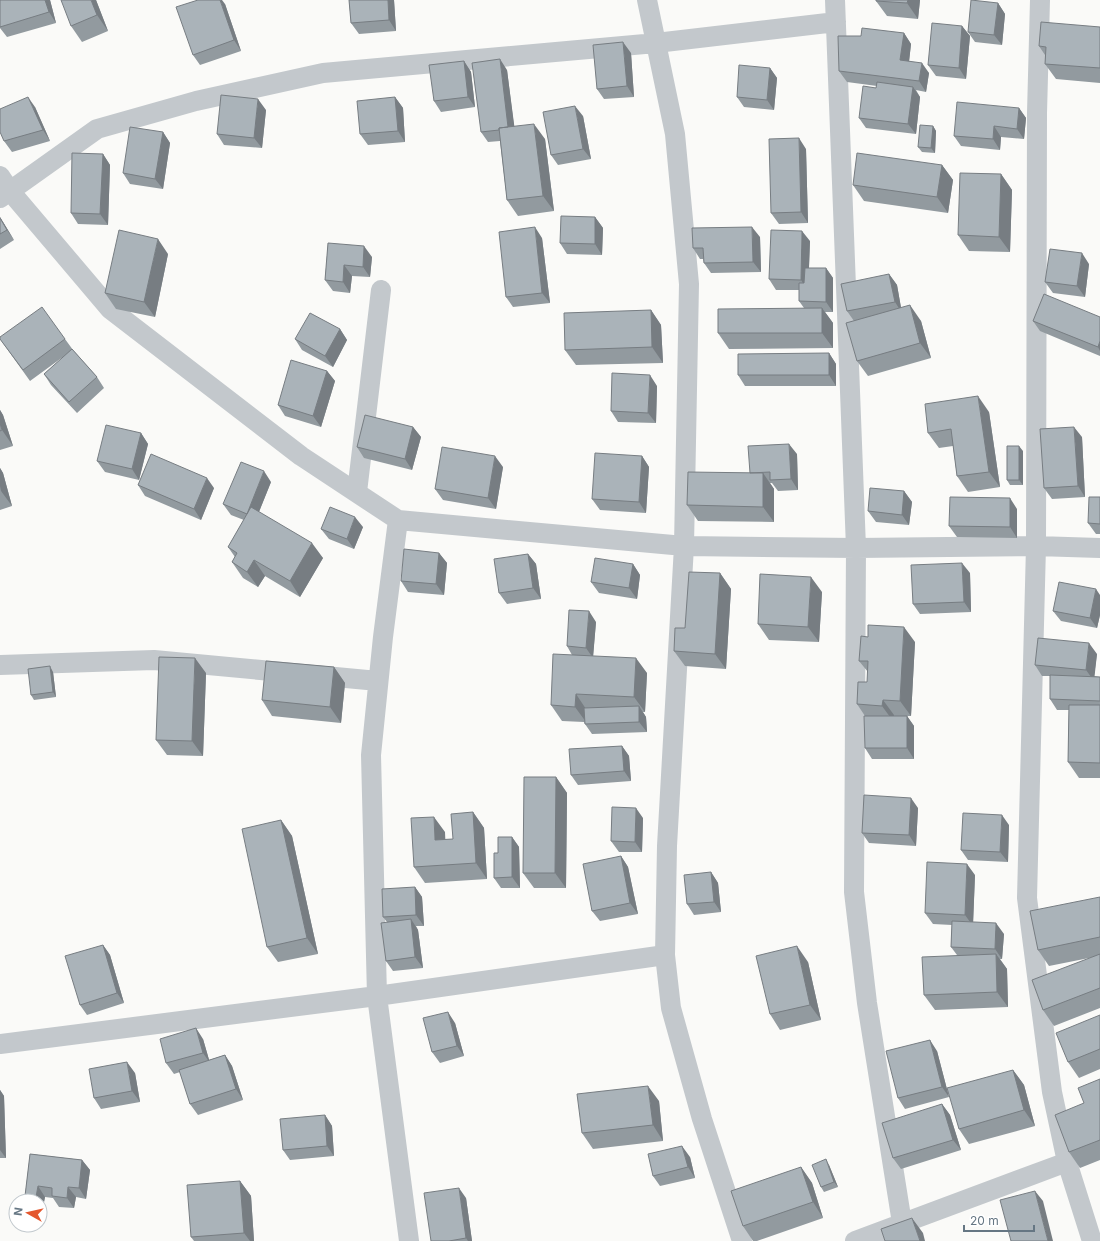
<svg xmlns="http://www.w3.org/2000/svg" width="1100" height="1241" font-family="Inter,sans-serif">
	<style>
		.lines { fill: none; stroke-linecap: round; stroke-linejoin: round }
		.minor { stroke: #c3c8cc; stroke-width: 20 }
		.wall { fill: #929a9f }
		.shaded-wall { fill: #777d82 }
		.building { fill: #aab3b9; stroke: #777d82 }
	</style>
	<rect width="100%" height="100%" fill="#fafaf8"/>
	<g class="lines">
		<path class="minor" d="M647 0 675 134 689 284 684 546 667 846 665 955 671 1008 702 1119 742 1241
			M835 0 856 548 854 892 867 1003 902 1223
			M1040 0 1037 113 1036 546 1027 898 1052 1092 1067 1162 1092 1241
			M0 176 10 191 110 309 301 456 398 520 684 546 856 548 1036 546 1100 548
			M0 198 97 129 196 101 323 73 656 43 836 22
			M357 492 381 290
			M398 520 383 637 371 755 377 996 409 1241
			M0 665 154 660 378 681
			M0 1044 377 996 665 955
			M855 1241 1067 1162"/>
	</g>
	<path class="wall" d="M0 0H50L56 23 7 37 0 28Z
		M96 0 108 31 82 42 71 26Z
		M349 0H394L396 31 359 34 351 23Z
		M876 0H920L918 19 887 16 876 1Z
		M998 3 1005 14 1002 45 975 42 968 32Z
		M225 4 241 51 200 65 193 55Z
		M962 26 970 36 966 79 936 76 928 65Z
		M1100 27V83L1056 79 1045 64V55L1039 46Z
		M904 33 911 44 909 61 929 73 926 92 916 90 920 97 916 134 866 128 859 118 876 88 877 86 847 82 839 71 861 36Z
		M631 53 634 97 604 99 597 89Z
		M464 61 471 72 475 107 441 112 434 101Z
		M770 68 777 78 774 110 744 107 737 97Z
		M507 70 514 126 545 139 554 211 518 216 507 200 500 141 488 142 481 132Z
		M395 97 403 108 405 142 368 145 360 134Z
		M35 107 50 141 12 152 4 141Z
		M1019 108 1026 118 1024 139 1001 137 1000 150 961 146 954 136Z
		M266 110 262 148 224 145 217 134Z
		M583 116 591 159 558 165 551 155Z
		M933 126 936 131 935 153 922 152 918 147Z
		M163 132 170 143 163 189 130 184 123 173Z
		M806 149 808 223 779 224 771 213Z
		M103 154 110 165 108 225 78 224 71 213Z
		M942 165 953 180 948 213 864 201 853 185Z
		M1001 174 1012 190 1010 252 969 251 958 235Z
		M0 217 14 240 0 249Z
		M595 217 603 228 602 255 567 254 560 243Z
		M760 237 761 272 711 273 704 263 703 259H700L693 248Z
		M542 238 550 303 513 307 506 297Z
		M810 241 809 268H826L833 278V312H825L833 323V348L729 349 718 333 804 308 799 301V290H776L769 279Z
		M328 243 372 257 370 277 352 276 350 293 333 291 325 280Z
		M168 254 155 317 116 309 105 293Z
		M1089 264 1085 297 1053 293 1045 282Z
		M889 274 897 285 901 308 921 321 931 358 868 376 857 361 854 321 847 311Z
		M651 310 661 325 663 363 576 365 565 350Z
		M1100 317V356L1040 331 1033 321Z
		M340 329 347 340 333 367 302 350 295 339Z
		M0 339H65L73 350 97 377 104 388 77 413 51 385 44 374 67 354 30 381Z
		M829 353 836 364V386H745L738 375Z
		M327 371 335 381 321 427 285 416 278 405Z
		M657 386 656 423 618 422 611 411Z
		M0 410 3 415 13 446 0 450Z
		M989 412 1000 487 968 492 957 476 953 446 939 448 928 433Z
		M413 427 421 437 412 470 364 458 357 447Z
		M141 433 148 444 139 480 105 472 97 461Z
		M1082 437 1085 497 1052 499 1044 488Z
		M1023 451V485H1010L1007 480Z
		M797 454 798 490 778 491 772 483H770L774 489V522L698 521 687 505Z
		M642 456 649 467 646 513 600 510 592 499Z
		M503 467 496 509 443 500 435 489Z
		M0 468 3 473 12 506 0 510Z
		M271 482 259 512 323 558 300 597 265 576 258 587 243 578 232 562 235 557 228 547 244 520 231 515 223 504Z
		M138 485 214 488 201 520 145 496Z
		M904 491 912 502 909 525 876 522 868 511Z
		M1100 497V534H1096L1088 523Z
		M1017 509V538L957 537 949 526Z
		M363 527 354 549 329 539 321 529Z
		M439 553 447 563 444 595 408 592 401 581Z
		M528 554 536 564 541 599 507 604 499 593Z
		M633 564 640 575 637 599 599 593 591 582Z
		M720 573 731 589 726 669 685 666 674 651 685 628Z
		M970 573 971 612 920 614 913 604Z
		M822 592 819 642 769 640 758 624Z
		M1100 595V615L1097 628 1061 621 1053 611Z
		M596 622 593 656 647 673 645 712H643L646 717 647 732 592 734 585 724 584 722 562 721 551 705 572 655 567 646Z
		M915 642 911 716H907L914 726V759H872L865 748V716L857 704 867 682 868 672 859 661Z
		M1097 654 1094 676 1100 677V778H1079L1068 762 1069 710H1057L1050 699V676H1042L1035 665Z
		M334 667 345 683 341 723 272 716 262 700Z
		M53 672 56 697 34 700 31 695Z
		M206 673 203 756 167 755 156 740Z
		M622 746 629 756 631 781 578 785 571 775Z
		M556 777 567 793 566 888H534L523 873Z
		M918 808 916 846 869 843 862 833Z
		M473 812 484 828 487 879 425 883 414 867 445 832V840L453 839Z
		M643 818 642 852H619L611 841Z
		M281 820 292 836 318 954 278 962 267 947Z
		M1009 825 1008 862 968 860 961 850Z
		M512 837 519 847 520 888H501L494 878 498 853Z
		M621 856 628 867 638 914 600 921 592 911Z
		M711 872 718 883 721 912 694 915 687 904Z
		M975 875 973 922 1004 934 1002 959H1000L1007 969 1008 1007 935 1010 924 995 957 955 951 947 952 925 933 924 925 913Z
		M415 887 422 897 424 926H416L418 930 423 968 393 971 386 961 387 922 383 917Z
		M1100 897V1008L1054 1026 1043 1010 1094 957 1049 966 1038 950Z
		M103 945 110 955 124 1003 87 1015 80 1005Z
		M808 962 821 1020 780 1030 770 1014Z
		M1100 1015V1069L1079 1078 1068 1062Z
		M455 1023 464 1056 440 1063 432 1052Z
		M203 1039 209 1060 225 1055 232 1066 243 1100 198 1115 190 1104 180 1072 174 1074 166 1063Z
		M937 1051 949 1097 905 1109 898 1098Z
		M1013 1070 1024 1085 1035 1126 969 1144 959 1129Z
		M135 1073 140 1102 101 1109 94 1098Z
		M1100 1079V1160L1080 1168 1069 1152 1084 1103Z
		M0 1090 4 1096 6 1158H0Z
		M659 1101 663 1141 593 1149 582 1133Z
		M942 1104 950 1115 961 1150 901 1169 893 1158Z
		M325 1115 332 1126 334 1156 290 1160 283 1150Z
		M30 1154 82 1160 90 1170 86 1199 76 1197 74 1208 59 1207 53 1198 45 1197 43 1207H40V1201H29L25 1196Z
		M690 1157 695 1178 660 1186 653 1176Z
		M829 1165 838 1187 824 1192 821 1187Z
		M801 1167 812 1183 823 1218 757 1241H753L743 1226Z
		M240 1181 251 1196 254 1241H194L191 1237Z
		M466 1198 472 1241H431Z"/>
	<path class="shaded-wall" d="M45 0H50L56 23 49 12Z
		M91 0H96L108 31 97 15Z
		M220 0H222L225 4 241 51 234 40Z
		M388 0H394L396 31 389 20Z
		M908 0H920L918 19 907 3Z
		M998 3 1005 14 1002 45 994 35Z
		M962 26 970 36 966 79 959 68Z
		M904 33 911 44 908 71 900 60Z
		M623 42 631 53 634 97 627 86Z
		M500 59 507 70 516 139 508 129Z
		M464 61 471 72 475 107 468 97Z
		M922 63 929 73 926 92 919 81Z
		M770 68 777 78 774 110 767 100Z
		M913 87 920 97 916 134 908 124Z
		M28 97 35 107 50 141 43 130Z
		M395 97 403 108 405 142 398 131Z
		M258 99 266 110 262 148 254 138Z
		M575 106 583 116 591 159 583 149Z
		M1019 108 1026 118 1024 139 1017 129Z
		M534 124 545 139 554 211 543 196Z
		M933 126 936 131 935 153 931 148Z
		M994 126 1001 137 1000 150 993 139Z
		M163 132 170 143 163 189 155 179Z
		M799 138 806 149 808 223 801 212Z
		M103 154 110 165 108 225 100 214Z
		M942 165 953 180 948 213 937 197Z
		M1001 174 1012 190 1010 252 999 237Z
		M0 217 14 240 7 230 0 218Z
		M595 217 603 228 602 255 595 244Z
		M535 227 542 238 550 303 542 293Z
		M752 227 760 237 761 272 753 262Z
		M802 231 810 241 808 291 801 280Z
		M158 239 168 254 155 317 144 302Z
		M364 246 372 257 370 277 363 267Z
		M1082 253 1089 264 1085 297 1077 286Z
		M344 265 352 276 350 293 343 282Z
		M826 268 833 278V312L826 302Z
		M889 274 897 285 902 313 895 302Z
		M910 305 921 321 931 358 920 343Z
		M822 308 833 323V348L822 333Z
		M651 310 661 325 663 363 652 347Z
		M340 329 347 340 333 367 325 356Z
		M1100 341V351L1098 347Z
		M829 353 836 364V386L829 375Z
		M327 371 335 381 321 427 313 416Z
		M650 375 657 386 656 423 648 413Z
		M978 396 989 412 1000 487 989 472Z
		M0 410 3 415 13 446 2 430 0 423Z
		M413 427 421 437 412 470 405 459Z
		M1074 427 1082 437 1085 497 1078 486Z
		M141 433 148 444 139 480 132 469Z
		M789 444 797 454 798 490 791 479Z
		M1019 446 1023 451V485L1019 480Z
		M495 456 503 467 496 509 488 498Z
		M642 456 649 467 646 513 639 502Z
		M0 468 3 473 12 506 1 491 0 486Z
		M264 471 271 482 254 524 247 514Z
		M763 473 774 489V522L763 507Z
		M207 478 214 488 201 520 194 509Z
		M904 491 912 502 909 525 902 515Z
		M1010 498 1017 509V538L1010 527Z
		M355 517 363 527 354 549 347 539Z
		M312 543 323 558 300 597 290 581Z
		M439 553 447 563 444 595 436 584Z
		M528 554 536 564 541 599 533 588Z
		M254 560 265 576 258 587 247 572Z
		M962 563 970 573 971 612 964 602Z
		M633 564 640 575 637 599 629 588Z
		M720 573 731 589 726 669 715 654Z
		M811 577 822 592 819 642 808 627Z
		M1096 589 1100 595V615L1097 628 1090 618Z
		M589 611 596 622 593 658 586 648Z
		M904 627 915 642 911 716 900 701Z
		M1089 643 1097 654 1094 681 1086 670Z
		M195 658 206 673 203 756 192 741Z
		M636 658 647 673 645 712 634 697Z
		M50 666 53 672 56 697 53 692Z
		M334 667 345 683 341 723 330 707Z
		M576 694 586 709V722L575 707Z
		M883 700 894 715 893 721 882 706Z
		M639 706 646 717 647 732 639 722Z
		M907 716 914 726V759L907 748Z
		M622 746 629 756 631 781 624 771Z
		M556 777 567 793 566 888 555 873Z
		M911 798 918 808 916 846 909 835Z
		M636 808 643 818 642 852 635 842Z
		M473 812 484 828 487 879 476 863Z
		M1002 815 1009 825 1008 862 1000 852Z
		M434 817 445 832 446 856 435 840Z
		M281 820 292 836 318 954 307 938Z
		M512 837 519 847 520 888 512 877Z
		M621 856 628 867 638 914 630 903Z
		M967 864 975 875 973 926 965 915Z
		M711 872 718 883 721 912 714 902Z
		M415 887 422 897 424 926 416 915Z
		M411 919 418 930 423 968 415 957Z
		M996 923 1004 934 1002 959 995 949Z
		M103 945 110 955 124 1003 117 993Z
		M797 946 808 962 821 1020 810 1005Z
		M996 954 1007 969 1008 1007 997 992Z
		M448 1012 455 1023 464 1056 457 1046Z
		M196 1028 203 1039 210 1063 203 1053Z
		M930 1040 937 1051 949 1097 942 1087Z
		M225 1055 232 1066 243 1100 236 1089Z
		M127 1062 135 1073 140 1102 132 1091Z
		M1013 1070 1024 1085 1035 1126 1024 1110Z
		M648 1086 659 1101 663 1141 653 1125Z
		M0 1090 4 1096 6 1158 0 1150Z
		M942 1104 950 1115 961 1150 953 1140Z
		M325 1115 332 1126 334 1156 327 1146Z
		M682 1146 690 1157 695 1178 688 1167Z
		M826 1159 829 1165 838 1187 834 1182Z
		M82 1160 90 1170 86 1199 79 1188Z
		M801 1167 812 1183 823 1218 813 1202Z
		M240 1181 251 1196 254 1241H250L244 1233Z
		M38 1186 45 1197 43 1207 40 1203V1201H39L36 1197Z
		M68 1187 76 1197 74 1208 67 1198Z
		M459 1188 466 1198 472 1241H468L466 1238Z
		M1035 1191 1043 1201 1053 1241H1048Z
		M912 1218 923 1233 925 1241H920Z"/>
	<path class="building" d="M0 0H45L49 12 0 27Z
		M61 0H91L97 15 71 26Z
		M198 0H220L234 40 193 55 176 7Z
		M349 0H388L389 20 351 23Z
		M876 0H908L907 3 876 1Z
		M971 0 998 3 994 35 968 32Z
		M1041 22 1100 27V68L1045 64 1046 47 1039 46Z
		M932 23 962 26 959 68 928 65Z
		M862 28 904 33 900 60 922 63 919 81 839 71 838 36H861Z
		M623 42 627 86 597 89 593 45Z
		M500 59 508 127 499 128V130L481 132 472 63Z
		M464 61 468 97 434 101 429 65Z
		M739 65 770 68 767 100 737 97Z
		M877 82 913 87 908 124 859 118 863 86 876 88Z
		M221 95 258 99 254 138 217 134Z
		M28 97 43 130 4 141 0 132V109Z
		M395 97 398 131 360 134 357 101Z
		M957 102 1019 108 1017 129 994 126 993 139 954 136Z
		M575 106 583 149 551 155 543 112Z
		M534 124 543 196 507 200 499 128Z
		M920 125 933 126 931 148 918 147Z
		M130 127 163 132 155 179 123 173Z
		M799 138 801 212 771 213 769 139Z
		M72 153 103 154 100 214 71 213Z
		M857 153 942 165 937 197 853 185Z
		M960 173 1001 174 999 237 958 235Z
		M561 216 595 217V244L560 243Z
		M0 218 7 230 0 234Z
		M535 227 542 293 506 297 499 232Z
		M752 227 753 262 704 263 703 248H693L692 228Z
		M119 230 158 239 144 302 105 293Z
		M771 230 802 231 801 280 769 279Z
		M328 243 364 246 363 267 344 265 343 282 325 280Z
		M1050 249 1082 253 1077 286 1045 282Z
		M805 268H826V302L799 301V283H804Z
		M889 274 895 302 847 311 841 284Z
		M1044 294 1100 317V341L1098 347 1033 321Z
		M910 305 920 343 857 361 846 323Z
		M42 307 65 339 23 370 0 339V337Z
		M822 308V333H718V309Z
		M651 310 652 347 565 350 564 313Z
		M310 313 340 329 325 356 295 339Z
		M72 349 97 377 69 402 44 374Z
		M829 353V375H738V354Z
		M291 360 327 371 313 416 278 405Z
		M612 373 650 375 648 413 611 411Z
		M978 396 989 472 957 476 951 429 928 433 925 404Z
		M365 415 413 427 405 459 357 447Z
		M0 423 2 430 0 431Z
		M106 425 141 433 132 469 97 461Z
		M1074 427 1078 486 1044 488 1040 429Z
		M789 444 791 479 770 480V472L750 473 748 446Z
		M1007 446H1019V480H1007Z
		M442 447 495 456 488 498 435 489Z
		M595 453 642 456 639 502 592 499Z
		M151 454 207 478 194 509 138 485Z
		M241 462 264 471 247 514 223 504Z
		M688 472 763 473V507L687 505Z
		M870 488 904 491 902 515 868 511Z
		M950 497 1010 498V527L949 526Z
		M1089 497H1100V524L1088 523Z
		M251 507 312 543 290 581 254 560 247 572 232 562 237 553 228 547Z
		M330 507 355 517 347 539 321 529Z
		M404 549 439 553 436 584 401 581Z
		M528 554 533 588 499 593 494 559Z
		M595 558 633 564 629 588 591 582Z
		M962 563 964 602 913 604 911 565Z
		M689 572 720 573 715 654 674 651 675 628H685Z
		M760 574 811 577 808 627 758 624Z
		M1059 582 1096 589 1090 618 1053 611Z
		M569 610 589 611 586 648 567 646Z
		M868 625 904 627 900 701 883 700 882 706 857 704 858 682H867L868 661H859L861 636 868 637Z
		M1038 638 1089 643 1086 670 1035 665Z
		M553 654 636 658 634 697 576 694 575 707 551 705Z
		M159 657 195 658 192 741 156 740Z
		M266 661 334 667 330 707 262 700Z
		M50 666 53 692 31 695 28 669Z
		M1050 675 1100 677V701L1050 699Z
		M1069 705H1100V763L1068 762Z
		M639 706V722L585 724 584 708Z
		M864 716H907V748H865Z
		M622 746 624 771 571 775 569 749Z
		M524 777H556L555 873H523Z
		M864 795 911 798 909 835 862 833Z
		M612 807 636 808 635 842 611 841Z
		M473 812 476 863 414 867 411 818 434 817 435 840 453 839 451 814Z
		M963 813 1002 815 1000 852 961 850Z
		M281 820 307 938 267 947 242 829Z
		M498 837H512V877L494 878V853H498Z
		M621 856 630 903 592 911 583 864Z
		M927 862 967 864 965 915 925 913Z
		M711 872 714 902 687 904 684 875Z
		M415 887 416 915 383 917 382 889Z
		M1100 897V937L1038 950 1030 911Z
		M411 919 415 957 386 961 381 923Z
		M952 921 996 923 995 949 951 947Z
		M103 945 117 993 80 1005 65 956Z
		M797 946 810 1005 770 1014 756 956Z
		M996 954 997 992 924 995 922 957Z
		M1100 954V988L1043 1010 1032 980Z
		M448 1012 457 1046 432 1052 423 1018Z
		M1100 1015V1049L1068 1062 1056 1033Z
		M196 1028 203 1053 166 1063 160 1039Z
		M930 1040 942 1087 898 1098 886 1051Z
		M225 1055 236 1089 190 1104 179 1070Z
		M127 1062 132 1091 94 1098 89 1069Z
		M1013 1070 1024 1110 959 1129 947 1088Z
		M1100 1079V1140L1069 1152 1055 1115 1084 1103 1078 1088Z
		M648 1086 653 1125 582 1133 577 1094Z
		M942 1104 953 1140 893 1158 882 1123Z
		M325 1115 327 1146 283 1150 280 1119Z
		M682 1146 688 1167 653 1176 648 1154Z
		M30 1154 82 1160 79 1188 68 1187 67 1198 52 1196V1188L38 1186 36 1197 25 1196Z
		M826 1159 834 1182 821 1187 812 1165Z
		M801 1167 813 1202 743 1226 731 1191Z
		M240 1181 244 1233 191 1237 187 1185Z
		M459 1188 466 1238 449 1241H431L424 1193Z
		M1035 1191 1048 1241H1011L1000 1200Z
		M912 1218 920 1241H885L881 1229Z"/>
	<g transform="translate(28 1213) rotate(278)"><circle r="19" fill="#ffffff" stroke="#c1c8cd"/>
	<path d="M0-3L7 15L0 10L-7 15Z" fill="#e4572e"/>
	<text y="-6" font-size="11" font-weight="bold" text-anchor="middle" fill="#657683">N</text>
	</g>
	<path d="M964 1225v6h70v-6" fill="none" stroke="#657683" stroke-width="2"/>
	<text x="970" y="1225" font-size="12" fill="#657683" stroke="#ffffff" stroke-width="3" paint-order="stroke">20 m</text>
</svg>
